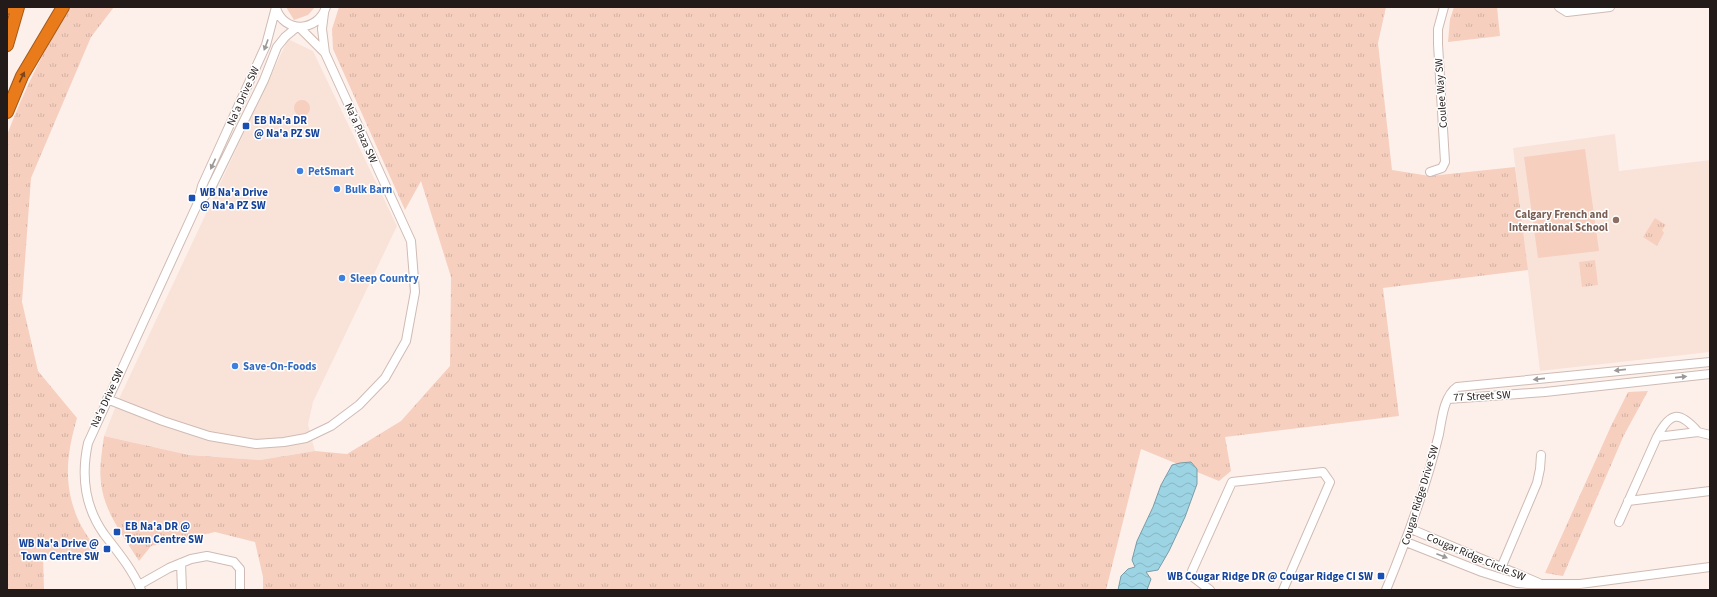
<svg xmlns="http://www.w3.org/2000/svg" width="1717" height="597" font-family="'Source Sans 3',sans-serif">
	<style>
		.built { fill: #f9e3d9 }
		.green { fill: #f6cfbf }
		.park { fill: url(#park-tufts) }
		.water { fill: url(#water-waves); stroke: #789ca7 }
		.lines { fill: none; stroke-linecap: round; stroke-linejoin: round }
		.minor-casing { stroke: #cfbbb3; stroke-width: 10 }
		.highway-casing { stroke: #a4591a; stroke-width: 14 }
		.minor { stroke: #fff; stroke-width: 8 }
		.highway { stroke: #e97b1b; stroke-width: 12 }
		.oneway { fill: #9c9898 }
		.oneway2 { fill: #7c461a }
		.transit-dot { fill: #1a4fb4; stroke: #fff; stroke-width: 1.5 }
		.shop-dot { fill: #3f7fe0; stroke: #fff; stroke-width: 1.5 }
		.education-dot { fill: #8d6e63; stroke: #fff; stroke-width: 1.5 }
		.labels { text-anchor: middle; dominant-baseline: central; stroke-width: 3; stroke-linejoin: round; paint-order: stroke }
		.street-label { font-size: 11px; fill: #231b19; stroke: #fff }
		.transit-label { font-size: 11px; font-weight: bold; fill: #164399; stroke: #fff; text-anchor: start }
		.shop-label { font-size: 11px; font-weight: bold; fill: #366cbe; stroke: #fff; text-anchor: start }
		.education-label { font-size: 11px; font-weight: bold; fill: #785e54; stroke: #fff; text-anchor: end }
	</style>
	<defs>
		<pattern id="park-tufts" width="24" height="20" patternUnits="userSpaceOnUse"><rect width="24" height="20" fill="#f6cfbf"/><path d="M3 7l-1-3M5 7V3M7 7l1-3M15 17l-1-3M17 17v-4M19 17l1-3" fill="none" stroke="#d3b1a4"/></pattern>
		<pattern id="water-waves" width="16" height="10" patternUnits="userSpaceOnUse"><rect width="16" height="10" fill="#9dd4e4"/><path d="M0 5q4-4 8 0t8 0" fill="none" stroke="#87b5c3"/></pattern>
	</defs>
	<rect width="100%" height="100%" fill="#fdf0eb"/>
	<path class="built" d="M288 39 313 51 397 226 313 402 308 425 315 451 260 460 189 455 104 436 117 403Z
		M1615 134 1619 171 1710 160V352L1540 371 1513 148Z"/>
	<path class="green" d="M286 7H315L308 15 294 20Z
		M294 108a8 8 0 1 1 16 0a8 8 0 1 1-16 0Z
		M1585 149 1599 251 1538 258 1524 157Z"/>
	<path class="park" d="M71 7H114L91 37 31 178 22 302 38 371 77 418C67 453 63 482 77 517 82 530 92 542 100 554L43 557 44 590H7V135C25 88 44 49 71 7Z
		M339 7H1386L1378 43 1392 170 1430 176 1515 167 1528 270 1383 288 1399 416 1225 437 1231 471 1219 481 1141 449 1106 590H263V577L255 542 215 532 151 546 139 561C124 537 104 512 101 483 99 467 102 451 104 436L189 455 260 460 315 451 347 454 401 421 450 366 451 277 421 181 405 210 333 49 332 29Z
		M1454 7H1497L1500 36 1448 42 1450 19Z
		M1655 218 1666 225 1662 230 1664 233 1657 246 1643 237Z
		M1595 260 1598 285 1582 287 1579 262Z
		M1648 391 1624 435 1563 576 1545 573 1611 426 1628 392Z"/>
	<path class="water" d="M1191 462 1197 469V484L1185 517 1169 551 1158 570 1146 572 1151 579 1147 590H1118L1121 576 1128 569 1135 567 1132 560 1137 541 1153 507 1161 485 1172 465 1180 463Z"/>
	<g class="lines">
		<g class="minor-casing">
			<path id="minor" d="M1559 7 1567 12 1610 7
				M276 8C284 34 318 32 326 7
				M299 27 325 53
				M1430 172 1442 168 1445 162 1438 44V29L1444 7
				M199 203 210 190 264 80 277 47 285 37 297 27
				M107 399 163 421 209 436 256 444 284 442 306 438 331 426 359 405 385 378 406 341 415 292 411 241 325 53 322 29 324 13
				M1448 399 1545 392 1710 374
				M1657 437C1670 412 1679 410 1698 432
				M1628 501 1710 491
				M1619 522 1657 437 1698 432 1710 435
				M1411 529 1539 583
				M1406 542 1482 572 1517 583 1528 584H1580L1710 567
				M181 563 182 590
				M1501 568 1537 483 1540 469 1541 455
				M139 585 169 568 191 559 207 556 234 562 240 569V590
				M141 590C132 569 118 552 104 534 85 507 81 475 88 443L197 205 202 186 266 45 276 7
				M1210 590 1193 577 1192 571 1232 482 1323 472 1330 482 1283 590
				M1386 590C1407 539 1426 488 1439 434 1442 418 1444 396 1457 387L1710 362"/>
		</g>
		<g class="highway-casing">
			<path id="highway" d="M7 8V7
				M7 45 18 7
				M7 112 22 76 63 7"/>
		</g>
		<use href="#minor" class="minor"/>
		<use href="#highway" class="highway"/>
	</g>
	<defs><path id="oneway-solid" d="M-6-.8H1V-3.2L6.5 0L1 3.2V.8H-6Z"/></defs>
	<g class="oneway">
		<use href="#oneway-solid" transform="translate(266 45) rotate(110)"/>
		<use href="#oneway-solid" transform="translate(213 164) rotate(115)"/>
		<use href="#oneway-solid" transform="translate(1620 370) rotate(174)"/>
		<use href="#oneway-solid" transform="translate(1681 377) rotate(-6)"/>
		<use href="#oneway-solid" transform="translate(1539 379) rotate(174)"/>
		<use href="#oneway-solid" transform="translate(1442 556) rotate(21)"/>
	</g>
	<use class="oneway2" href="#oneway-solid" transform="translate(22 77) rotate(-64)"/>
	<g class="transit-dot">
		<rect x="242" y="122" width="8" height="8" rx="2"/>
		<rect x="188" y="194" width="8" height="8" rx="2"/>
		<rect x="113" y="528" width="8" height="8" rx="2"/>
		<rect x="103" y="545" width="8" height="8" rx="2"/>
		<rect x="1377" y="572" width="8" height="8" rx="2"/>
	</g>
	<g class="shop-dot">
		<circle cx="300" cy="171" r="4"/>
		<circle cx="337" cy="189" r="4"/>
		<circle cx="342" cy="278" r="4"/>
		<circle cx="235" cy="366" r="4"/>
	</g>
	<circle class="education-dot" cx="1616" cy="220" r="4"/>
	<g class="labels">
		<g class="street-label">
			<text transform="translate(1441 93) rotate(-94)">Coulee Way SW</text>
			<text transform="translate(243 96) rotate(-66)">Na'a Drive SW</text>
			<text transform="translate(361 133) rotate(66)">Na'a Plaza SW</text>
			<text transform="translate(1482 396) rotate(-3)">77 Street SW</text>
			<text transform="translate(107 398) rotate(-65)">Na'a Drive SW</text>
			<text transform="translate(1420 495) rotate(-73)">Cougar Ridge Drive SW</text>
			<text transform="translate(1476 557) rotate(23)">Cougar Ridge Circle SW</text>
		</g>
		<g class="transit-label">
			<text x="254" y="120">EB Na'a DR<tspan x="254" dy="13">@ Na'a PZ SW</tspan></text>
			<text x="200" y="192">WB Na'a Drive<tspan x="200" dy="13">@ Na'a PZ SW</tspan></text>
			<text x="125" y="526">EB Na'a DR @<tspan x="125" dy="13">Town Centre SW</tspan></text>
			<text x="99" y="543" text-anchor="end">WB Na'a Drive @<tspan x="99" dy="13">Town Centre SW</tspan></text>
			<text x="1373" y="576" text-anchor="end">WB Cougar Ridge DR @ Cougar Ridge CI SW</text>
		</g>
		<g class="shop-label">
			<text x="308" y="171">PetSmart</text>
			<text x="345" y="189">Bulk Barn</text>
			<text x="350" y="278">Sleep Country</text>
			<text x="243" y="366">Save-On-Foods</text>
		</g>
		<g class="education-label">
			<text x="1608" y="214">Calgary French and<tspan x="1608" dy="13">International School</tspan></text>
		</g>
	</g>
	<rect width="1717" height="597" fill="none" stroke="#231b19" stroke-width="16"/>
</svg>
